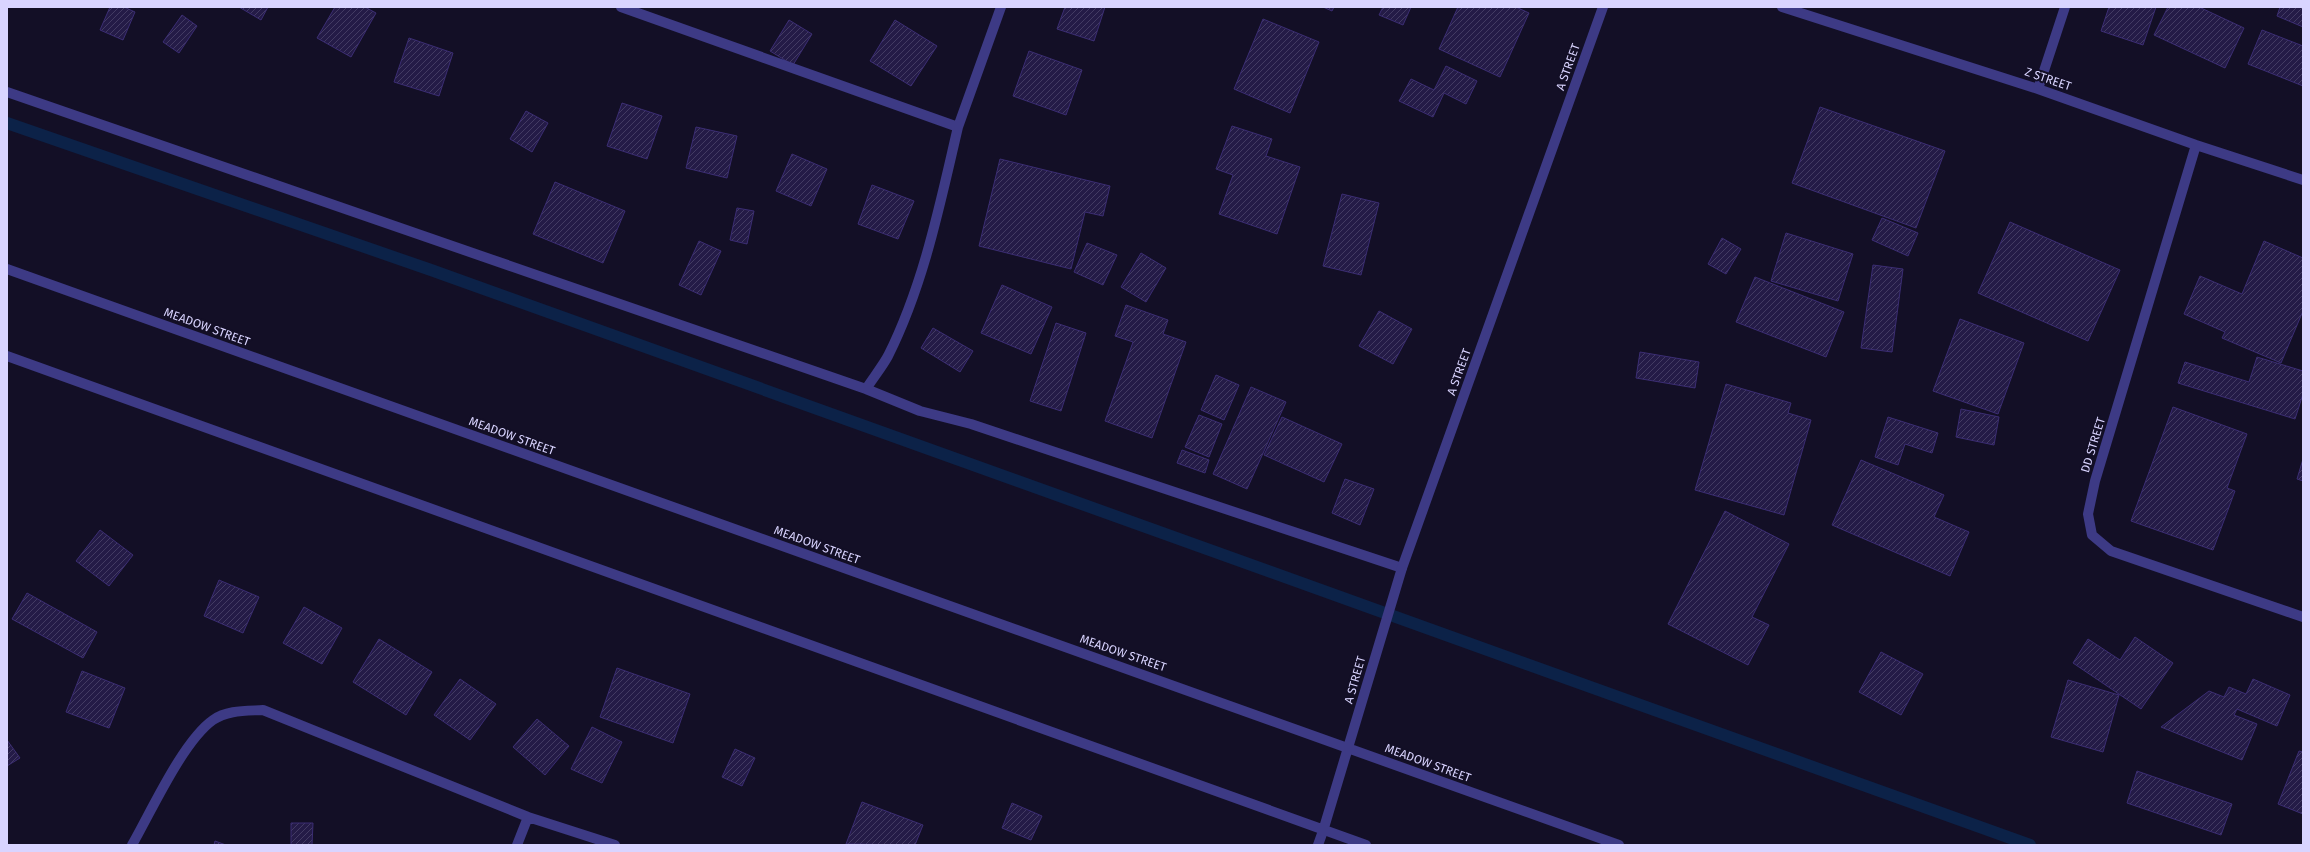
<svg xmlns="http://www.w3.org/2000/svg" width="2310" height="852" font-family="'Fira Sans',sans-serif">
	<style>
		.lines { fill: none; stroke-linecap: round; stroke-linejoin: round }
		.stream { stroke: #0c2248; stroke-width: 12 }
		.building { fill: url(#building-hatch); stroke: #3b2d73 }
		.minor { stroke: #3d3a85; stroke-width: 10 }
		.tertiary { stroke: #3d3a85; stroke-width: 10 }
		.labels { text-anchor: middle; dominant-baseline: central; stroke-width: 4; stroke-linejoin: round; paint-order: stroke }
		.street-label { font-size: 12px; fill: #d9d4ff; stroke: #130f26 }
	</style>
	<defs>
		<pattern id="building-hatch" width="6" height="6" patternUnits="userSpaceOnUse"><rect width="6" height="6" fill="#241b47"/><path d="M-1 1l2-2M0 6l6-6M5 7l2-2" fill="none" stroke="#433b63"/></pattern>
	</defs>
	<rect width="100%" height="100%" fill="#130f26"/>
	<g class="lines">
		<path class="stream" d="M7 123 431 270 2030 845"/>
	</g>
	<path class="building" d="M110 7H124L135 12 123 40 100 30Z
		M239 7H268L261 20Z
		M335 7H365L376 13 351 57 317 38Z
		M1065 7H1105L1094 41 1057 29Z
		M1323 7H1334L1332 11Z
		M1383 7H1411L1403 25 1379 15Z
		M1458 7H1516L1529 13 1500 77 1439 49Z
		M2109 7H2156L2143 45 2101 31Z
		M2168 7H2199L2244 28 2225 68 2154 35Z
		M2280 7H2303V27L2277 16Z
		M182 15 197 26 179 53 163 42Z
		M1263 19 1319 42 1290 113 1234 89Z
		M789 20 812 34 793 65 770 51Z
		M895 20 937 46 911 86 870 61Z
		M2262 30 2303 46V86L2248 64Z
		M409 38 453 53 439 96 394 82Z
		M1029 51 1082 70 1066 115 1013 96Z
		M1446 66 1477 81 1466 104 1444 93 1433 117 1399 101 1411 79 1434 90Z
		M622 103 662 116 647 159 607 146Z
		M1820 107 1945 151 1916 228 1792 183Z
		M526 111 548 123 532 152 510 139Z
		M1232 126 1272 139 1266 156 1300 167 1277 234 1219 214 1233 175 1216 169Z
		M696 127 737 136 727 178 686 168Z
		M792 154 827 169 811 206 776 191Z
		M1000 159 1110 186 1103 216 1085 212 1071 269 979 246Z
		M555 182 625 211 603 263 533 234Z
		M872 185 914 201 898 239 858 224Z
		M1342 194 1379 203 1361 275 1323 266Z
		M737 208 754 211 747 244 730 240Z
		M1882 218 1918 233 1908 256 1872 240Z
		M2010 222 2120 270 2088 341 1978 293Z
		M1786 233 1853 254 1838 301 1771 281Z
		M1722 238 1741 249 1726 274 1708 264Z
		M699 241 721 251 701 295 679 285Z
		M2264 241 2303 258V311L2281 363 2222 338 2225 332 2184 314 2200 276 2242 294Z
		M1087 243 1117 255 1103 285 1074 272Z
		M1141 253 1166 268 1146 302 1121 287Z
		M1873 265 1903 269 1892 352 1861 348Z
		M1755 277 1844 312 1826 357 1736 322Z
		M1002 285 1052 307 1031 354 981 333Z
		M1126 305 1168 320 1163 334 1186 342 1152 438 1105 421 1133 342 1115 336Z
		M1379 311 1412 329 1393 364 1359 346Z
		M1960 319 2024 343 1998 414 1933 391Z
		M1056 323 1086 333 1061 411 1030 401Z
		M933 328 973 351 960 372 921 348Z
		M1640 352 1699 362 1695 388 1636 378Z
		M2257 357 2303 371V394L2295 419 2178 383 2185 362 2249 382Z
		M1216 375 1239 385 1224 420 1201 410Z
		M1726 384 1791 403 1788 413 1811 420 1784 515 1695 490Z
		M1251 387 1286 402 1247 489 1213 474Z
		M2173 407 2247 434 2227 488 2235 491 2213 550 2131 521Z
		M1961 409 1999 417 1994 445 1956 437Z
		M1199 415 1222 424 1209 457 1185 447Z
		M1282 417 1342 444 1324 482 1264 455Z
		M1888 417 1938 433 1932 453 1905 444 1898 465 1875 457Z
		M1182 450 1209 460 1205 473 1177 463Z
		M2303 459V481L2297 479Z
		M1861 460 1944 495 1934 517 1969 532 1950 576 1832 525Z
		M1345 479 1374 489 1360 525 1332 513Z
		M1725 511 1789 544 1752 617 1769 625 1748 665 1668 624Z
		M100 530 133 555 109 586 76 561Z
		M219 580 259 597 243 633 204 616Z
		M27 593 97 632 83 658 12 619Z
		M304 607 342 628 322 664 283 643Z
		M2135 637 2173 663 2141 709 2073 663 2088 639 2120 660Z
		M379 639 432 672 406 715 353 682Z
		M1881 652 1923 674 1901 715 1859 692Z
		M617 668 690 694 673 743 600 717Z
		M82 671 125 688 109 728 66 712Z
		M460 679 496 704 470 740 434 715Z
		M2253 679 2290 695 2277 726 2237 709 2234 715 2257 724 2242 760 2161 727 2209 691 2224 697 2229 687 2246 694Z
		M2068 680 2119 695 2103 752 2051 737Z
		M537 719 569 746 545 775 513 747Z
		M592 727 622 742 602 783 571 769Z
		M7 740 20 758 7 766Z
		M735 749 755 758 742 786 722 777Z
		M2299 751 2303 752V814L2278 804Z
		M2137 771 2232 804 2221 835 2127 803Z
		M862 802 923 825 915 845 846 844Z
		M1012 803 1042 816 1031 840 1002 828Z
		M291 823H313L312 845H291Z
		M215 841 226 845H214Z"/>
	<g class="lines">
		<path class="minor" d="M621 7 958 127 1001 7
			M1782 7 2038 89 2196 145 2303 180
			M2038 89 2065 7
			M7 92 866 389
			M958 127C940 204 924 284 888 356 882 367 873 378 866 389L920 411 971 424 1402 568
			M2196 145 2095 481 2088 514 2092 535 2111 551 2303 617
			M132 845C151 812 183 741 213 720 227 710 246 711 263 710L528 817 615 845
			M517 845 528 817
			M1318 845 1323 831"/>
		<path class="tertiary" d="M7 269 1619 845
			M7 356 1366 845
			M1323 831 1402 568 1603 7"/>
	</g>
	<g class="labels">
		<g class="street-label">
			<text transform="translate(1568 67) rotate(-70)">A STREET</text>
			<text transform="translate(2048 79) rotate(19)">Z STREET</text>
			<text transform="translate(207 327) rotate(20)">MEADOW STREET</text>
			<text transform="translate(1459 372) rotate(-70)">A STREET</text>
			<text transform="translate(512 436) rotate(20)">MEADOW STREET</text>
			<text transform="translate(2093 445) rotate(-73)">DD STREET</text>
			<text transform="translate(817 545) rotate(20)">MEADOW STREET</text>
			<text transform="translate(1123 653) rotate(19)">MEADOW STREET</text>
			<text transform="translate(1355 680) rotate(-74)">A STREET</text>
			<text transform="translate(1428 763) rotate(20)">MEADOW STREET</text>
		</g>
	</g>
	<rect width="2310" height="852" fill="none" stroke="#d9d4ff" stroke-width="16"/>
</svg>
